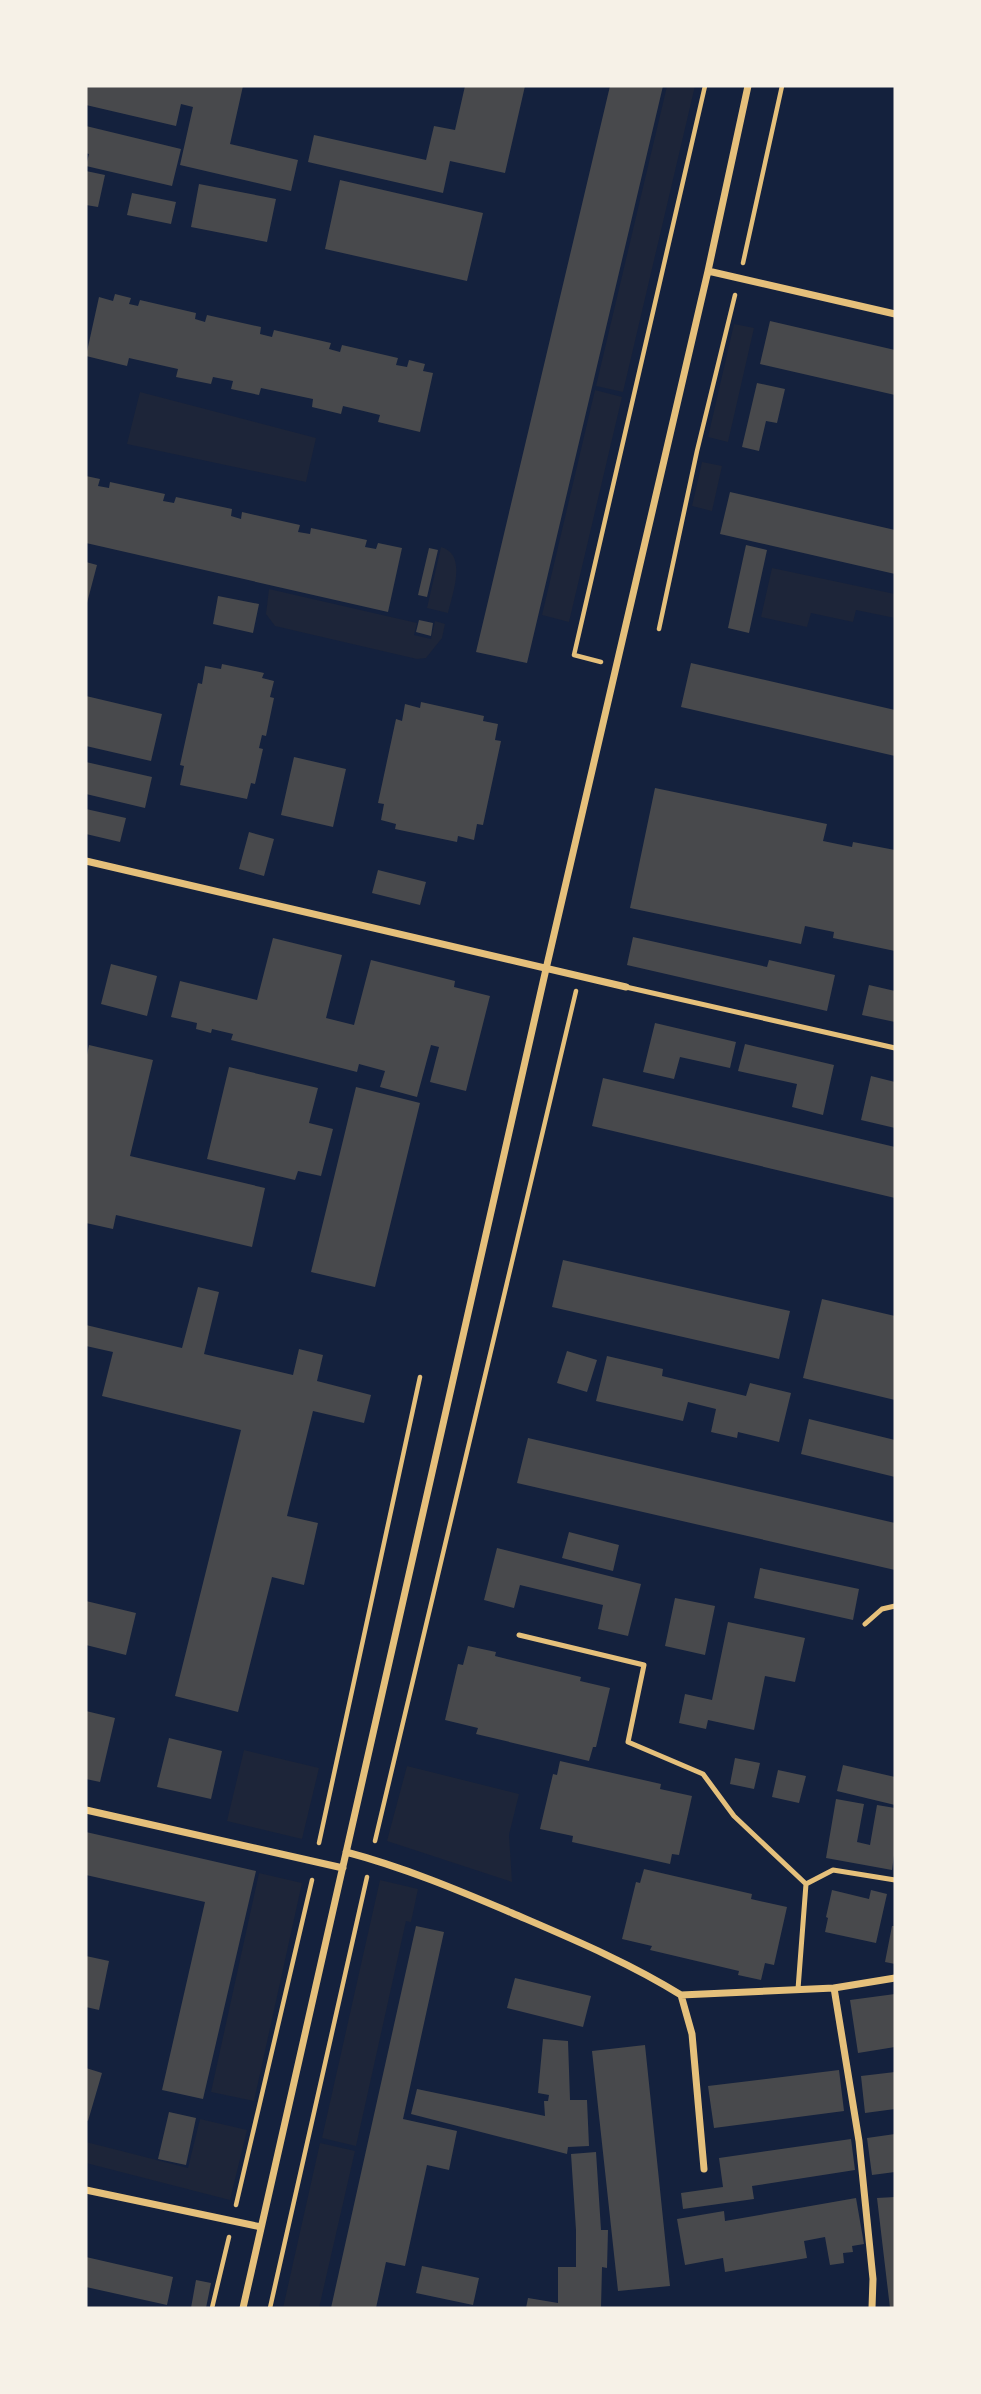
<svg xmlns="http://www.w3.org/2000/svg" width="981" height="2394" font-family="Roboto,sans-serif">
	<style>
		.green { fill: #1d2539 }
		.building { fill: #48494c }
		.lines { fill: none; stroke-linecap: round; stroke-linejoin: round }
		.path { stroke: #e5c07b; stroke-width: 4.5 }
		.service { stroke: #e5c07b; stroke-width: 5 }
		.minor { stroke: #e5c07b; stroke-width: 7 }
	</style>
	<rect width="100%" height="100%" fill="#14213d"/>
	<path class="green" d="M667 86H695L623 392 596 386Z
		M734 324 754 328 728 442 708 437Z
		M595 390 622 397 569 622 542 615Z
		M140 392 316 438 306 482 127 444Z
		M702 462 722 466 712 511 692 506Z
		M441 547C468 554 452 595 448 613L427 608Z
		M772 568 895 594V618L856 610 853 622 811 613 807 627 761 617Z
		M269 589 417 623 414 635 431 639 435 621 445 624 442 638 426 658 417 659 275 626 266 614Z
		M244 1750 319 1768 302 1839 227 1821Z
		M407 1766 519 1794 509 1835 512 1882 387 1841Z
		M259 1873 302 1883 254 2101 211 2092Z
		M380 1880 418 1889 411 1922 406 1921 356 2146 322 2138Z
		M200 2119 247 2130 230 2200 86 2163V2142L188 2168Z
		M320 2143 355 2151 319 2308H283Z"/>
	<path class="building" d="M86 86H243L230 144 298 160 291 191 180 165 193 107 181 104 176 126 86 105Z
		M465 86H525L505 173 450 161 443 193 308 162 314 135 426 160 434 126 455 130Z
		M610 86H663L527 663 476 652Z
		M86 126 181 149 172 186 86 166 89 154 86 153Z
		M86 171 105 175 98 207 86 205Z
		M340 180 483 213 467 281 325 249Z
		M199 184 276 199 267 242 191 227Z
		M132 193 176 202 171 224 127 215Z
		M115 294 131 298 129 304 138 306 140 300 196 313 195 319 205 322 207 315 261 327 260 334 272 337 274 330 331 343 329 349 340 352 342 345 398 358 396 365 407 367 409 360 425 364 423 371 433 373 420 432 378 422 380 415 343 406 341 414 312 407 313 399 261 388 259 395 231 389 233 381 213 377 211 384 176 377 178 369 129 358 127 366 86 356 99 297 113 301Z
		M770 321 895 350V395L760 364Z
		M757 383 785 389 777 423 766 421 759 451 742 447Z
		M86 476 100 479 98 486 109 488 110 482 165 494 163 501 174 503 176 497 232 509 231 516 241 519 242 512 300 525 298 532 310 534 311 528 367 540 365 547 376 549 378 543 402 548 388 612 86 543Z
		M730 492 895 530V574L720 534Z
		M746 545 767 550 749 633 728 628Z
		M429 548 438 550 427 597 418 595Z
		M86 562 97 565 87 603H86Z
		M218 596 259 604 253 633 213 624Z
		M419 620 433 623 431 636 416 632Z
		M691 663 895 710V756L681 707Z
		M222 664 264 673 262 678 274 681 270 697 274 698 266 736 262 735 259 748 263 749 255 784 251 783 247 799 180 785 184 766 180 765 198 683 202 684 205 666 221 669Z
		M86 696 162 714 151 761 86 746Z
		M421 702 484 716 483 721 498 724 495 740 501 741 483 825 477 824 474 840 458 836 457 842 395 829 396 824 381 820 384 804 378 803 396 719 402 721 405 704 420 708Z
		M294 757 346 769 333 827 281 815Z
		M86 762 152 777 145 808 86 794Z
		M655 788 827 824 823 841 852 847 853 842 895 850V951L833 938 834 932 805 926 801 944 630 908Z
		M86 809 126 818 120 842 86 834Z
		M249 832 274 839 264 876 239 869Z
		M378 870 426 882 420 905 372 893Z
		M633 937 767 967 769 960 835 975 827 1011 627 965Z
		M273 938 342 955 326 1018 354 1025 371 960 455 981 454 987 490 996 466 1091 430 1082 439 1047 431 1045 417 1097 380 1087 385 1071 359 1064 357 1072 231 1040 233 1034 212 1029 211 1033 196 1029 197 1023 171 1017 180 981 257 1000Z
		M111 964 157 976 147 1016 101 1004Z
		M869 985 895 991V1022L862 1015Z
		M655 1023 736 1042 730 1068 680 1057 674 1079 643 1072Z
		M745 1044 834 1065 823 1115 792 1107 797 1084 738 1071Z
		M89 1045 153 1060 130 1156 265 1188 252 1247 116 1215 113 1229 86 1223V1060Z
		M229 1067 318 1088 309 1123 333 1129 321 1176 298 1171 295 1180 207 1159Z
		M871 1076 895 1082V1128L861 1120Z
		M603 1078 895 1147V1198L592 1126Z
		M356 1087 420 1103 375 1287 311 1272Z
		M563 1260 790 1311 779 1359 552 1307Z
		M198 1287 219 1292 204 1354 293 1375 299 1349 323 1355 317 1381 371 1395 364 1423 313 1411 287 1516 318 1523 304 1585 272 1577 238 1712 175 1696 241 1430 102 1396 113 1352 86 1346V1325L182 1348Z
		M822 1299 895 1316V1400L803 1378Z
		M567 1351 597 1360 587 1392 557 1383Z
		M607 1356 663 1369 662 1376 746 1396 750 1383 791 1393 779 1442 738 1432 737 1438 711 1432 716 1409 688 1402 683 1421 596 1401Z
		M809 1419 895 1440V1477L801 1454Z
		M528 1438 895 1523V1570L517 1483Z
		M569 1532 619 1545 613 1571 562 1558Z
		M497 1548 641 1584 628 1636 598 1629 603 1605 520 1585 514 1608 484 1600Z
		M760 1568 859 1589 853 1620 754 1598Z
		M675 1598 715 1606 705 1655 665 1646Z
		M86 1601 136 1613 126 1655 86 1645Z
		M728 1622 805 1638 795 1682 765 1676 754 1730 708 1720 706 1729 679 1723 685 1694 712 1700Z
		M468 1646 496 1652 495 1656 581 1677 580 1681 610 1688 596 1747H593L589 1761 476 1734 478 1728 445 1720 458 1664 463 1665Z
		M86 1711 115 1718 100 1782 86 1779Z
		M169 1738 222 1751 211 1799 157 1787Z
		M735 1758 760 1763 754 1789 730 1784Z
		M560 1761 661 1784 660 1789 692 1796 679 1855 672 1854 670 1864 572 1842 573 1836 540 1829 553 1774 557 1775Z
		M843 1765 895 1777V1805L837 1791Z
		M778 1770 806 1776 799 1803 772 1797Z
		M836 1799 864 1804 857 1842 870 1845 877 1805 895 1808V1848L892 1870 826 1858Z
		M86 1832 256 1871 203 2099 162 2090 205 1902 86 1875Z
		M644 1869 752 1894 751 1899 787 1907 774 1965 765 1963 761 1980 738 1975 739 1971 650 1950 652 1946 622 1939 636 1882 640 1883Z
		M832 1890 869 1899 871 1890 887 1894 876 1943 825 1932 828 1918 826 1917Z
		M416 1926 444 1932 403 2119 457 2131 449 2170 427 2165 405 2266 386 2262 376 2308H331Z
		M892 1926H895V1964L885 1962Z
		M86 1956 109 1961 99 2010 86 2007Z
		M515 1978 591 1996 583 2027 507 2008Z
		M895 1994V2047L858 2053 850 2000Z
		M543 2039 568 2041 570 2100H587L589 2146 568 2147 567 2154 411 2114 417 2089 545 2116 544 2101H548L549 2095 538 2093Z
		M645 2045 670 2286 618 2291 592 2051Z
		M86 2068 102 2073 88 2121 86 2120Z
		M839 2070 844 2111 714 2128 708 2086Z
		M895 2072V2109L865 2113 861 2076Z
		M169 2112 196 2118 186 2165 158 2159Z
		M895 2134V2172L872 2175 867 2138Z
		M851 2139 855 2170 752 2186 754 2199 683 2209 681 2193 723 2187 719 2158Z
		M596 2152 601 2230H608L607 2268 602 2267 601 2308H526L528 2298 558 2303V2267H576V2230L571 2154Z
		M895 2197V2308H890L877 2198Z
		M856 2198 864 2244 852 2246 853 2252 843 2253 844 2263 830 2265 825 2237 804 2241 807 2258 725 2272 723 2258 685 2265 677 2219 724 2211 725 2221Z
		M86 2257 173 2277 167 2305 86 2287Z
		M422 2266 479 2278 473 2305 416 2293Z
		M196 2280 211 2283 206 2308H191Z"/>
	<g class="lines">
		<path class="path" d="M743 263 782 86
			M659 629 697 451 735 295
			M601 662 574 655 705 86
			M375 1841 576 991
			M319 1843 420 1377
			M236 2205 312 1880
			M212 2308 229 2237
			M270 2308 367 1877"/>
		<path class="service" d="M626 987 895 1048
			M865 1624 882 1609 895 1606
			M519 1635 644 1665 628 1742 703 1774 734 1816 806 1884
			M806 1884 833 1870 895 1880
			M798 1989 806 1884"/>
		<path class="minor" d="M708 271 895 314
			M86 861 626 987
			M86 1810 343 1868
			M346 1852C403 1867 458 1890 512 1913 570 1938 628 1962 681 1995L692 2034 704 2169
			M834 1988 859 2141 873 2279 872 2308
			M681 1995 834 1988 895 1978
			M86 2190 261 2227
			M243 2308 546 969 708 271 748 86"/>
	</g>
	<rect width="981" height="2394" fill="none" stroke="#f6f1e7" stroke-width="175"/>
</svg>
